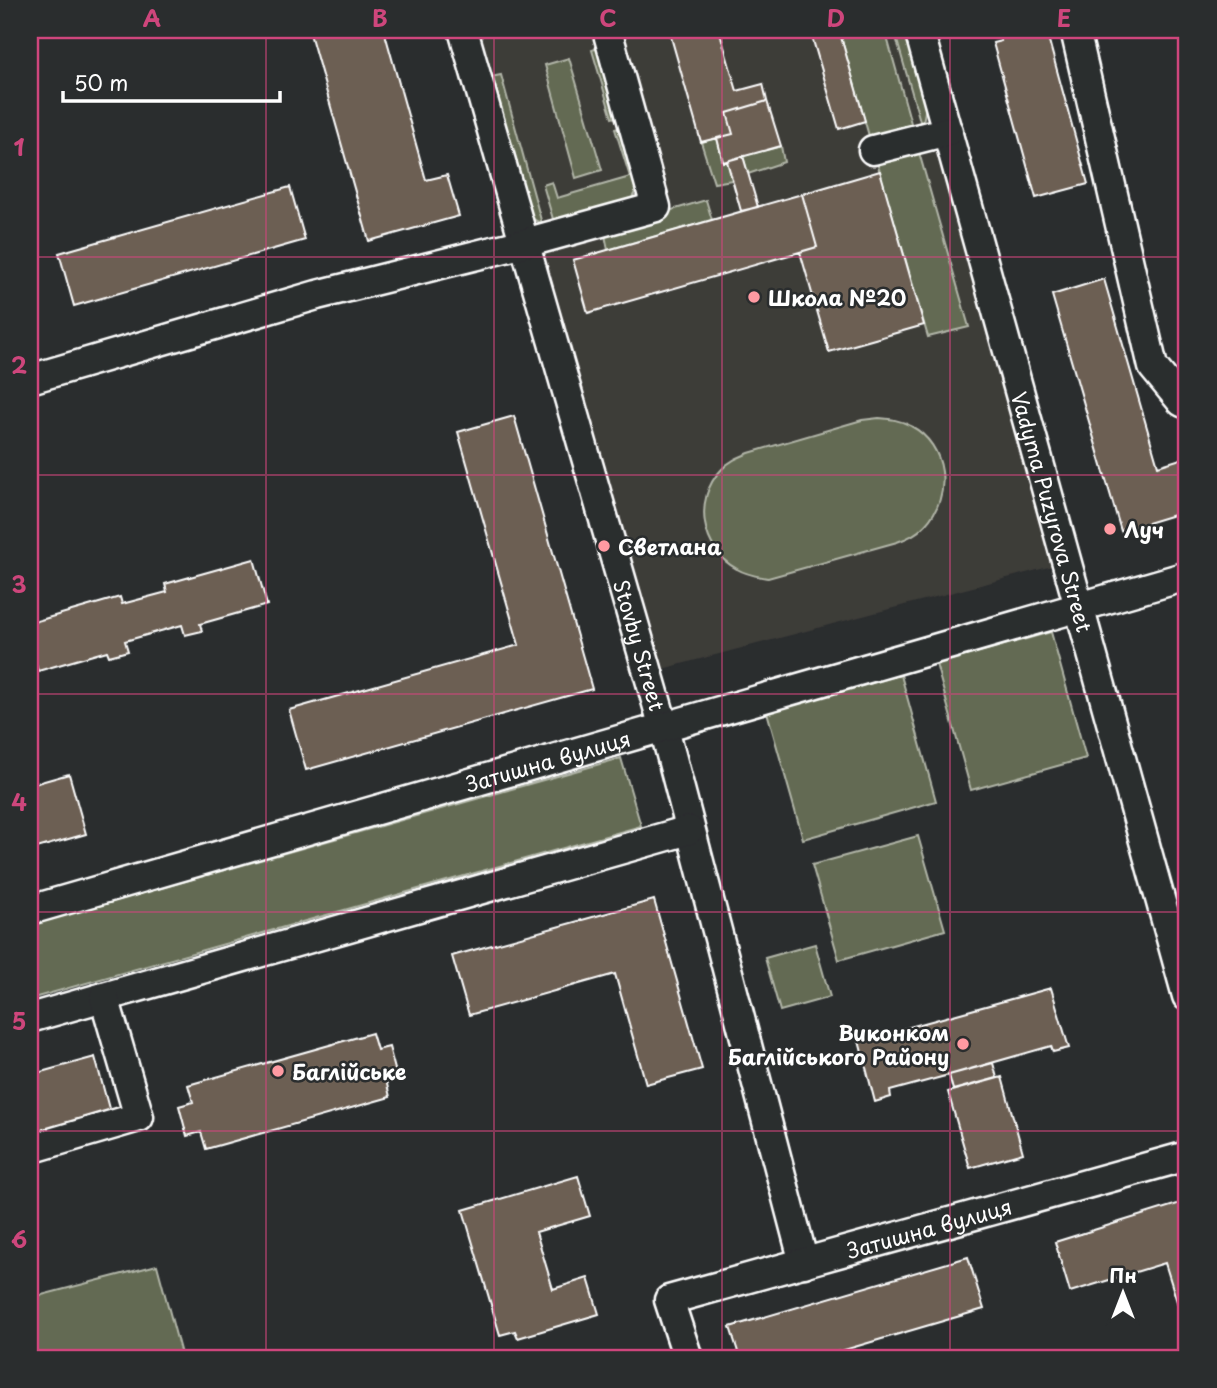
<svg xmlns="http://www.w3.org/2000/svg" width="1217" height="1388" font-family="'Playpen Sans',sans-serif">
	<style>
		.built { fill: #3e3c39 }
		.green { fill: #636b52; stroke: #b1b5a8; stroke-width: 2 }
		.building { fill: #6c5e53; stroke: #fff; stroke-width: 2 }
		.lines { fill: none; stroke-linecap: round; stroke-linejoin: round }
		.minor-casing { stroke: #fff; stroke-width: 33 }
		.minor { stroke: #2a2d2e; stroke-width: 28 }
		.grid { fill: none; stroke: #ce467c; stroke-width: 2; stroke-opacity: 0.55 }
		.poi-dot { fill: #ff9aa2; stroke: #2a2d2e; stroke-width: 2.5 }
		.labels { text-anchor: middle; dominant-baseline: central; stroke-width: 5; stroke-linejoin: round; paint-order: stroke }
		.poi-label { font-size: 21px; font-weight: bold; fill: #fff; stroke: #2a2d2e; text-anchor: start }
		.street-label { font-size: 21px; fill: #fff; stroke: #2a2d2e }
		.neatline { fill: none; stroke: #ce467c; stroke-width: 2.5 }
		.grid-label { font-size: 23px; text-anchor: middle; font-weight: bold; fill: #ce467c }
	</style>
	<rect width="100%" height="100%" fill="#2a2d2e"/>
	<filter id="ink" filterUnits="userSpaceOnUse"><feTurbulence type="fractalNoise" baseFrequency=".0143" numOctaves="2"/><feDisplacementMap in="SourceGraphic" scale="14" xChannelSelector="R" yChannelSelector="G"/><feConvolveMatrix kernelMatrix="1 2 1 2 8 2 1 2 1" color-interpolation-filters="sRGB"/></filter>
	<g filter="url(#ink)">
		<path class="built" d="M446 30H909L1060 564 632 677Z"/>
		<path class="green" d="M839 30H885L914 134 871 143Z
			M894 30H904L926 106 922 128Z
			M603 46 623 115 612 118 592 50Z
			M569 58 602 170 576 178 545 65Z
			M501 75 542 224 531 218 491 77Z
			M626 126 637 188 630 202 555 226 543 185 552 182 557 198 630 177 615 129Z
			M717 138 723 162 727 161 732 180 714 183 701 142Z
			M781 146 784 162 748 174 743 156Z
			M918 149 969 327 928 337 876 159Z
			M706 200 712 220 608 250 604 230Z
			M879 418C890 419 901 420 911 426 947 445 953 496 925 525 917 534 908 538 897 542L768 578C757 576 747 575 737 569 701 550 693 499 721 470 729 461 739 457 749 453L862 420Z
			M1051 632 1086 758 971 790 936 664Z
			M901 675 936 801 803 839 767 712Z
			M621 758 641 826 30 999V925Z
			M918 836 945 930 839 960 812 865Z
			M815 944 830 997 780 1011 765 958Z
			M157 1265 182 1358H30V1298Z"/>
		<path class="building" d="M309 30H384L426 180 447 175 459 216 369 241Z
			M669 30H732L720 33 737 91 763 84 767 101 727 113 733 134 701 142Z
			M810 30H839L865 121 839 129Z
			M998 30H1046L1088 184 1036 198 993 43 1001 41Z
			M767 101 781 146 723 162 717 138 733 134 727 113Z
			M743 156 758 207 741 211 727 161Z
			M880 171 924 325 829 352 800 252 817 247 802 194Z
			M290 187 305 240 74 306 59 253Z
			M802 194 817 247 588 313 573 260Z
			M1104 279 1158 466 1187 457V511L1121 531 1052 295Z
			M514 416 592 689 306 770 289 710 519 645 458 432Z
			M254 559 267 605 200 624 202 631 185 635 182 625 125 641 128 651 109 656 107 651 38 671 30 643V623L120 597 122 604 167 592 165 584Z
			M69 774 86 834 30 850V785Z
			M654 900 702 1069 646 1084 615 974 469 1015 452 956Z
			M1051 988 1069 1048 1053 1052 1051 1046 949 1075 890 1091 891 1097 875 1102 859 1041Z
			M372 1033 377 1050 389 1047 397 1077 386 1080 390 1097 206 1149 201 1132 187 1136 179 1106 193 1102 188 1085Z
			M95 1057 111 1116 30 1138V1075Z
			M993 1063 997 1078 953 1090 949 1075Z
			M1002 1077 1023 1153 970 1168 948 1092Z
			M578 1176 590 1216 536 1232 553 1289 588 1278 599 1314 518 1338 515 1331 500 1335 463 1210Z
			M1187 1201V1334L1165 1263 1070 1292 1055 1242Z
			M968 1257 984 1309 817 1358H740L730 1327Z"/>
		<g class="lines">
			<g class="minor-casing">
				<g id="minor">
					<path id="s1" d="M463 30 664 728 804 1263"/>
					<path id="s2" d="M919 30 1187 996"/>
					<path d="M1075 30 1153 367 1182 402 1187 404"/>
					<path d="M873 150 948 131"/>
					<path d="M30 379 317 295 525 243 656 207 607 30"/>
					<path id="s3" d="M30 910 1187 576"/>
					<path d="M30 1018 689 830"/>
					<path d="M30 1149 139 1117 104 997"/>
					<path id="s4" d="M688 1358 669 1300 1187 1156"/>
				</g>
			</g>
			<use href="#minor" class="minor"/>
		</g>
	</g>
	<path class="grid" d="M266 30V1358M494 30V1358M722 30V1358M950 30V1358M30 257H1187M30 475H1187M30 694H1187M30 912H1187M30 1131H1187"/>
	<g class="poi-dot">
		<circle cx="754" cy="297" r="7"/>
		<circle cx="1110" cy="529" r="7"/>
		<circle cx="604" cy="546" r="7"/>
		<circle cx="963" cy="1044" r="7"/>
		<circle cx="278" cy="1071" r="7"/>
	</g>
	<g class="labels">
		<g class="poi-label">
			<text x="768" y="297">Школа №20</text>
			<text x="1124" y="529">Луч</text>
			<text x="618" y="546">Светлана</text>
			<text x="949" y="1032" text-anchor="end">Виконком<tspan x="949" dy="24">Баглійського Району</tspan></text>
			<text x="292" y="1071">Баглійське</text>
		</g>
		<g class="street-label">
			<text stroke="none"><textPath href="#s2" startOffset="500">Vadyma Puzyrova Street</textPath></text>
			<text stroke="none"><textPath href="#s1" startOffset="640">Stovby Street</textPath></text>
			<text stroke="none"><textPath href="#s3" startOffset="539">Затишна вулиця</textPath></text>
			<text stroke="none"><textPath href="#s4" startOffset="331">Затишна вулиця</textPath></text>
		</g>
	</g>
	<rect width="1217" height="1388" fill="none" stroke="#2a2d2e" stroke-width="77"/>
	<g transform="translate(1123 1293)" stroke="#2a2d2e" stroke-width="5" paint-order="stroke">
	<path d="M0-5L12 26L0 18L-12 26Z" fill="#ffffff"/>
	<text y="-10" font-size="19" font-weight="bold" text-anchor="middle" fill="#ffffff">Пн</text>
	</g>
	<path d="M63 91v10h217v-10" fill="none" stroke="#ffffff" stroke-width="3.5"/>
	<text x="74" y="91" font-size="21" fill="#ffffff" stroke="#2a2d2e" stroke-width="5" paint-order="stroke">50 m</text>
	<rect x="38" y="38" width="1140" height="1312" class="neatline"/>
	<g class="grid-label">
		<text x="152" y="27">A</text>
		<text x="380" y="27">B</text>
		<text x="608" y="27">C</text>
		<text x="836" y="27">D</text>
		<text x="1064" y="27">E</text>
		<text x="19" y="156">1</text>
		<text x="19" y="374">2</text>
		<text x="19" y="593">3</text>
		<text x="19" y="811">4</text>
		<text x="19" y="1030">5</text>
		<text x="19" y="1248">6</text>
	</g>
</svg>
